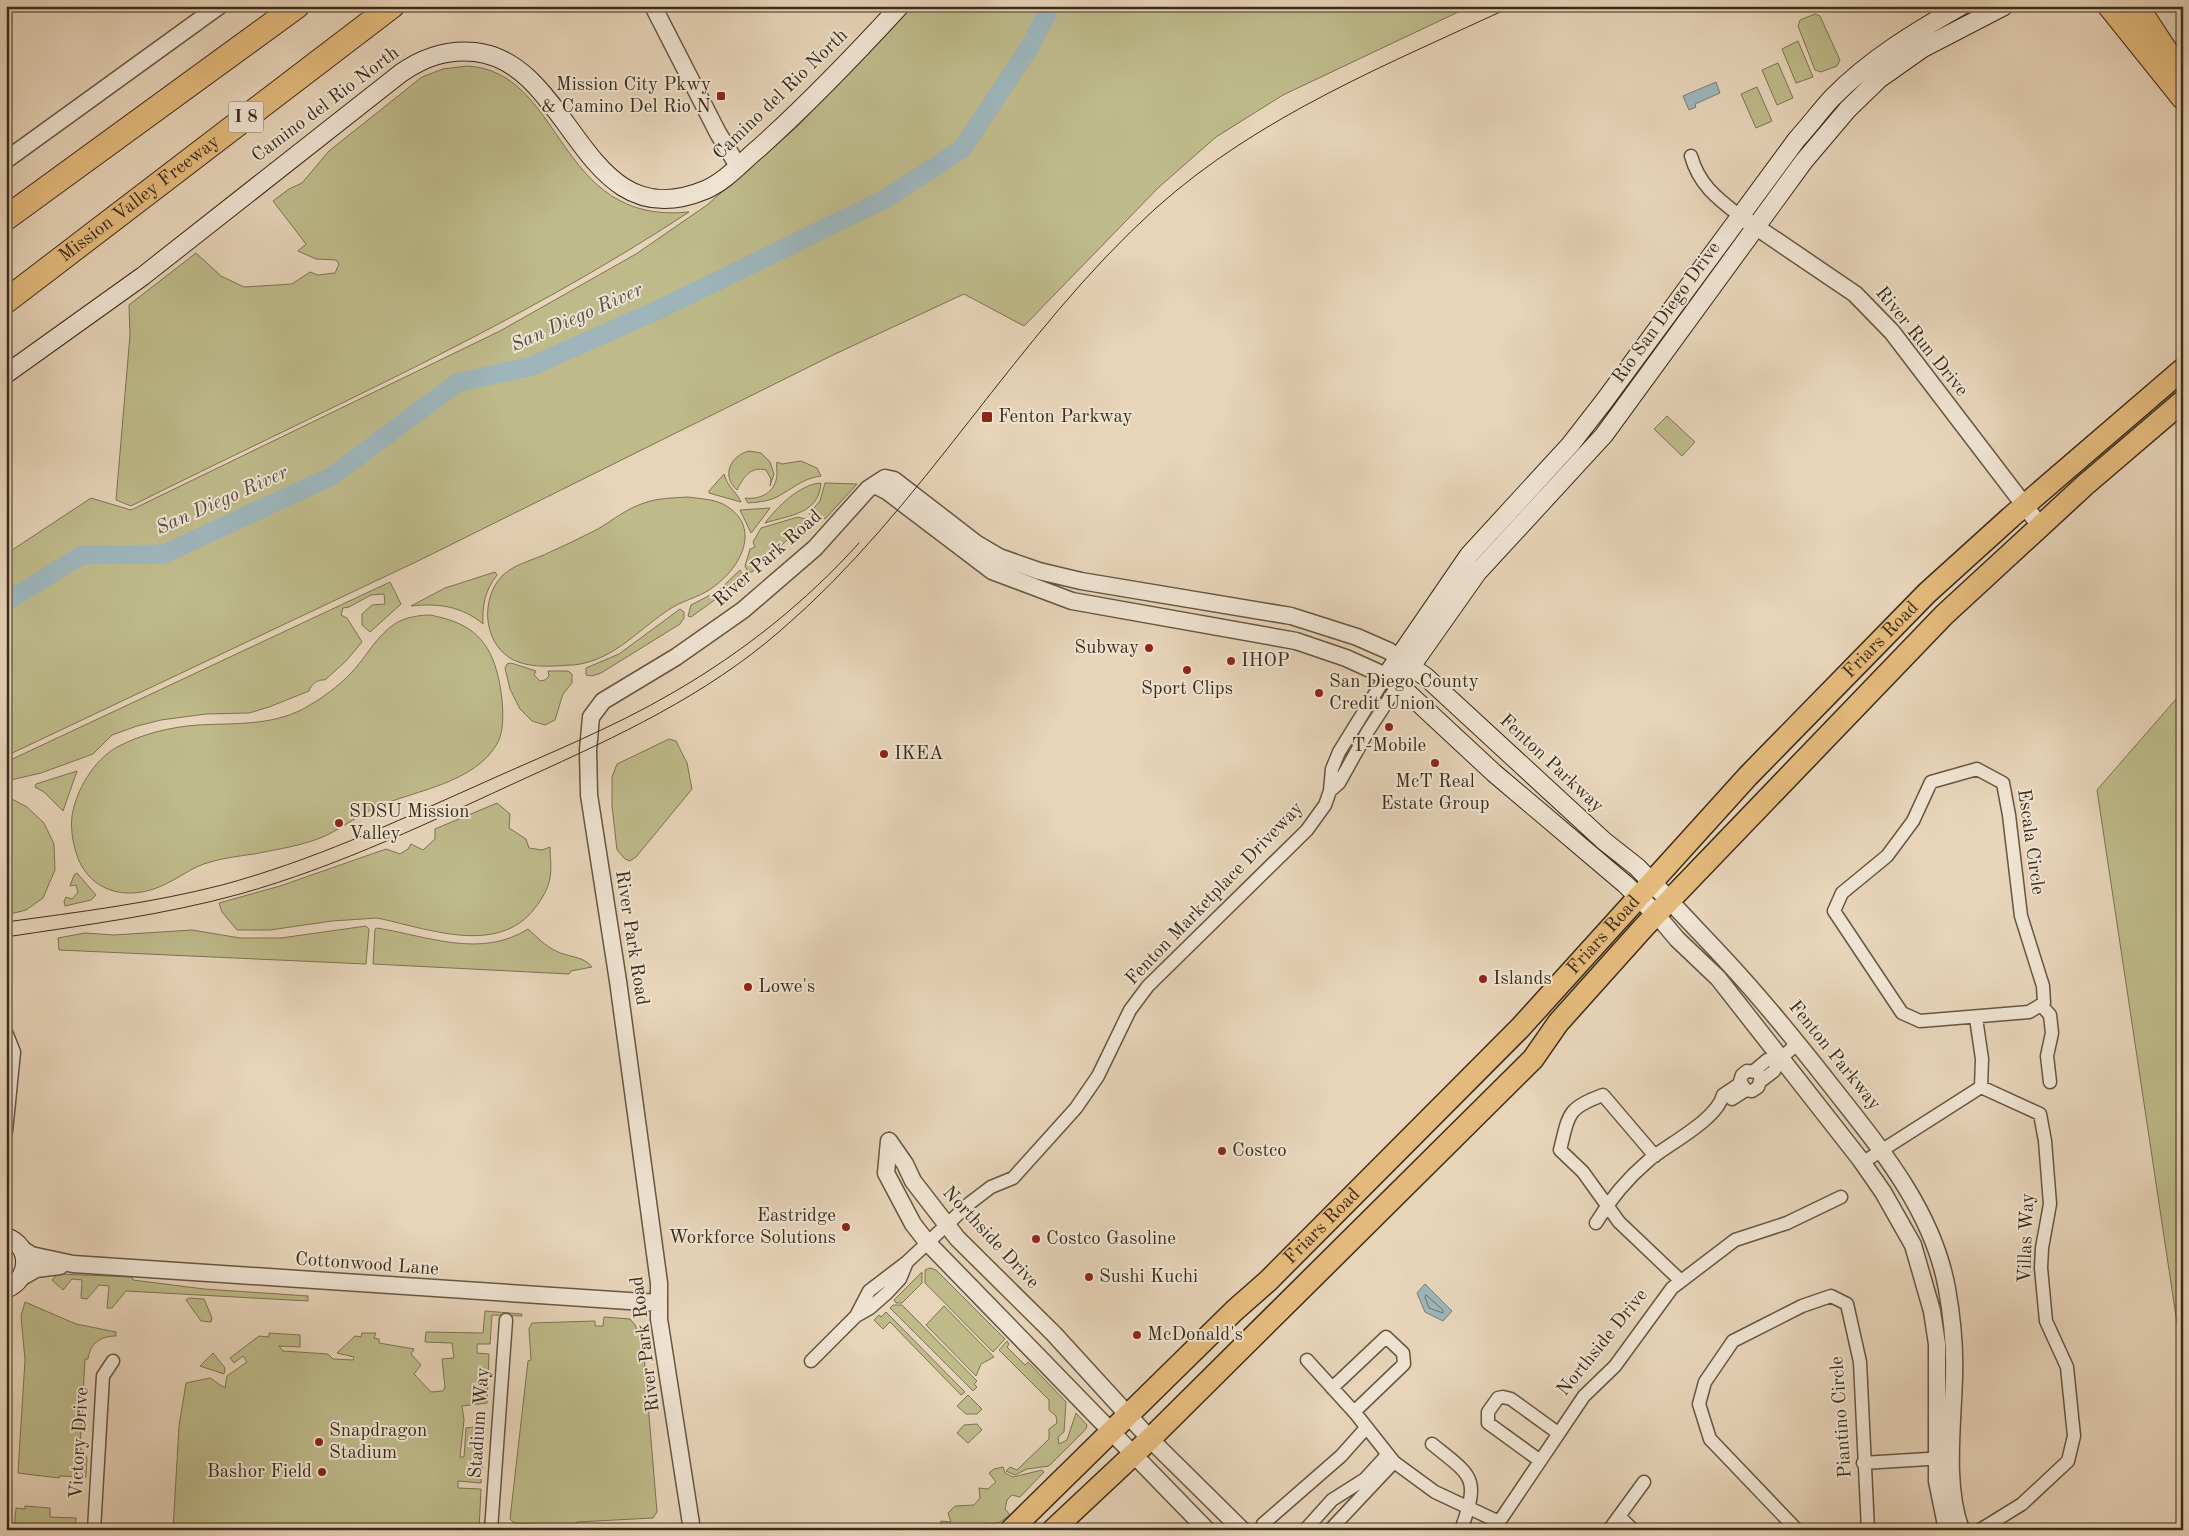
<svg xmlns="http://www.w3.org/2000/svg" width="2189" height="1536" font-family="'Old Standard TT',serif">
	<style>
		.green { fill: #beba8a; stroke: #7c7352 }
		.water { fill: #9db5bb; stroke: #767e7a }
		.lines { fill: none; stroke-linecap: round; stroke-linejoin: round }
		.shore { stroke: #6c706a; stroke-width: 1 }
		.river { stroke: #9db5bb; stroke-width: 19 }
		.minor-casing { stroke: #665641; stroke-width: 15 }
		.tertiary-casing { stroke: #665641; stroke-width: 19 }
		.secondary-casing { stroke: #3b2c19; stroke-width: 20 }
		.trunk-casing { stroke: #3b2c19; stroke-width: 24 }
		.motorway-casing { stroke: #3b2c19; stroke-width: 26 }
		.minor { stroke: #efe3d2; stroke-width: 12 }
		.tertiary { stroke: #efe3d2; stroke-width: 16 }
		.secondary { stroke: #efe3d2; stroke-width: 18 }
		.trunk { stroke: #e4ba7c; stroke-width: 21 }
		.motorway { stroke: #e4ba7c; stroke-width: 24 }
		.tram { stroke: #3b2c19; stroke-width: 1 }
		.poi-dot { fill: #8f2418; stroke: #efe3d2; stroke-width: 2 }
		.labels { text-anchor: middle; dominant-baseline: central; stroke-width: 4; stroke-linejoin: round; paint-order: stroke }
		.shield { fill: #efe3d2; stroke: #716350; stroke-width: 1 }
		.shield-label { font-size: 18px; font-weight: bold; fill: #3b2c19 }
		.poi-label { font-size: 19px; fill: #3b2c19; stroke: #efe3d2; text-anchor: start }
		.street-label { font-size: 19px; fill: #3b2c19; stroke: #efe3d2 }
		.water-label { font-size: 20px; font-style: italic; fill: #544e42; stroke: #efe3d2 }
	</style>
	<rect width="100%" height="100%" fill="#e7d4b9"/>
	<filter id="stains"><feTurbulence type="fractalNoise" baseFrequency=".004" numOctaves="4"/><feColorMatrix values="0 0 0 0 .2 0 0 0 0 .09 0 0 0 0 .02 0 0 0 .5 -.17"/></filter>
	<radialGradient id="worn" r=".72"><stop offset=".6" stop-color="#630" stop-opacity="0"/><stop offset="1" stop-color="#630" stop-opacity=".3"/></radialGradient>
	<path class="green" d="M910 6H1471L1283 95 1216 137 1158 188 1024 326 964 294 835 354 420 560 6 756V554L91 498 131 510 500 331 636 254 707 205 798 126Z
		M1815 14 1820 16 1840 60 1837 66 1821 72 1815 70 1798 26 1800 20Z
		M1798 41 1813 77 1796 83 1782 49Z
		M1778 63 1793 98 1777 105 1762 70Z
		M467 66C565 71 555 226 689 212 513 328 319 412 131 506L116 500 130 335 129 305 196 253 221 276 244 287 292 284 310 272 318 275 335 273 339 264 336 260 316 259 298 251 306 244 273 201 289 189 302 183 329 151 422 77 443 69Z
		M1757 87 1772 121 1756 128 1741 94Z
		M1667 416 1695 442 1682 456 1654 429Z
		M749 451 761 453 770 462 774 474 770 486 771 479 766 470C750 466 743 478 737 490 721 476 730 456 749 451Z
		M801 461 817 468 821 476C805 478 796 486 782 494 772 501 760 502 748 503L745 498C761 500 776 492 777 474 777 469 776 466 777 462L782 464Z
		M724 474C728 488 736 491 741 502L709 493V491Z
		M821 483C819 514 790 515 765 523 777 507 800 484 821 483Z
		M825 483 857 484 825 519 809 514 820 501Z
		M688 497C701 499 717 499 728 507 761 529 740 567 716 585 703 596 687 599 673 607 640 627 615 661 573 665 553 666 528 669 510 658 482 640 481 597 503 575 516 563 535 560 550 552 566 545 582 537 598 529 613 520 626 509 644 503 658 498 673 498 688 497Z
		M770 508 752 532 751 533 740 510Z
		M798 517 809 520 752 572H748L745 566 750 549 755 547 753 542 761 528Z
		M740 570 743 576 741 581 691 617 688 616 691 605 718 591Z
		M495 572 497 575C485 590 482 606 483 624 462 606 437 603 411 606L445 588Z
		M390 582 401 604 370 632 362 625V614L372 605 385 604 384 594 371 595 349 607 343 608 341 615 347 618 362 642 346 661 325 680C318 679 311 684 309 691L269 707 249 713 206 714 161 720 137 726 112 735 93 754 41 773 6 781V762Z
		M680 609 684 612V618L680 624 601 673 592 676 586 675V668L619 654Z
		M430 615C466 622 487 635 497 672 502 691 507 727 497 744 474 783 417 790 379 806 360 814 344 827 325 836 302 846 278 849 254 854 239 856 224 858 210 862 191 867 177 880 159 887 130 899 97 894 81 865 74 851 70 831 72 816 76 790 94 760 117 747 142 734 170 727 198 725 234 723 270 726 303 709 321 699 338 687 352 672 369 654 382 625 408 618 415 616 423 615 430 615Z
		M511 663 536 671 534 675 540 681 545 680 549 676 548 671H568L572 674V683L563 694 555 720 545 725 532 721 520 709 510 689 505 668 507 664Z
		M2183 691V1363L2097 790Z
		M669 739 676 741 687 763 692 789 636 857 630 861 625 859 617 850 612 806V777L617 764Z
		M77 771 63 811 44 792 35 787 36 784Z
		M8 797 27 807 44 823 54 844 55 870 43 898 26 910 6 915V798Z
		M497 803 510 814 509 828 526 839 529 848 542 850 550 847C550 857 552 868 550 878 548 889 542 899 535 908 498 957 426 928 377 918L332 921 270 930H237L222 912 219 903 280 886 386 849 400 854 408 849 411 844 423 850 435 839V829Z
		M77 873 96 895 91 900 65 906 64 901 66 897 72 899 78 892 76 885 70 886 74 875Z
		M366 926 369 929 366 964 59 950 58 938 85 933 114 935 192 930 240 938H281Z
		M377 928C427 936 481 959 528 929 537 937 545 946 556 951 567 957 584 956 592 967L571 971 569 974 373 964 375 929Z
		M930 1268 936 1270 1005 1339 993 1352 925 1283V1270Z
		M922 1272V1283L902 1303H896L894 1300Z
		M58 1274 132 1277 133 1280 204 1289 308 1296V1301L126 1291 112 1308H107L109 1286 99 1285 87 1299 81 1298 82 1280 72 1279 63 1290 52 1280Z
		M189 1298 204 1299 212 1318 211 1322 201 1321 186 1300Z
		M25 1302 76 1324 116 1332V1336C101 1336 90 1343 88 1359H85L80 1449 84 1450 87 1459 86 1477 59 1476V1478L18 1473 25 1360 21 1316Z
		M893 1305H902L977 1381 974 1384 977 1387 973 1391 890 1308Z
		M944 1306 994 1357 981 1364 976 1376 926 1325Z
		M485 1311 522 1314V1316L492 1315 490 1344H477V1353L489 1354 487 1403 462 1406 464 1420 460 1457H464L466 1428 485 1426 481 1483 458 1481V1488L481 1489 479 1530H173L179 1426 186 1383 210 1378 225 1388 227 1376 247 1362 243 1356 234 1363 230 1358 259 1336 269 1337V1333L300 1335V1347L279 1346 283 1351 328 1354 333 1359 353 1360 354 1357 337 1353 355 1336 361 1337 362 1333H376L374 1338 379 1339V1343L414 1349 411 1354 421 1365 414 1374 431 1392 443 1391 445 1387 442 1359 454 1358 452 1343 425 1342 426 1332 483 1333Z
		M886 1312 965 1392 961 1395 890 1322 883 1329 874 1320 879 1315 881 1317Z
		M604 1317 630 1319 635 1325 643 1343 657 1512 653 1518 577 1522 575 1527 514 1523 510 1519 528 1361 531 1360 529 1329 532 1323 595 1321V1326H603Z
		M1007 1341 1009 1344 1007 1347 1025 1365 1028 1362 1066 1402 1064 1432 1058 1437 1059 1444 1067 1440 1076 1413 1087 1425 1086 1429 1049 1466 1027 1469 1015 1475 1006 1471 1010 1467 1017 1470 1049 1439V1429L1057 1423 1056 1416 1049 1410V1400L999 1350Z
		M213 1353 225 1368 224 1374 200 1366Z
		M968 1395 982 1409 977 1414H966L957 1406Z
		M977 1424 982 1430 968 1443 957 1433 964 1425Z
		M1003 1467 1005 1473 1013 1477 1042 1470 1044 1472 1020 1497 1012 1495 1007 1500 1005 1509 1010 1515 1000 1522 989 1525 986 1523 981 1530H940L941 1521 951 1522 948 1513 955 1506 974 1505 980 1498 979 1488 988 1489 996 1482 989 1473 994 1469Z
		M25 1506 50 1508V1517L76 1518 75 1530H14L16 1508 25 1509Z"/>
	<path class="water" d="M1716 82 1720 93 1695 104 1696 107 1689 110 1683 96Z
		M1425 1284 1452 1311 1443 1321 1425 1312 1417 1293Z"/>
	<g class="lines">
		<path class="shore" d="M1426 1295 1443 1310V1313L1429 1308 1425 1297Z"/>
		<path class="river" d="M6 602 82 555 164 554 332 476 457 383 532 366 660 309 885 199 962 149 1029 48 1051 6"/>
		<g class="minor-casing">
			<path id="minor" d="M1691 156C1699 185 1718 199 1740 216
				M1977 769 2003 783 2009 815 2021 916 2043 986 2044 1003 2029 1012 1920 1021 1902 1013 1834 911 1842 893 1887 856 1913 821 1931 782Z
				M1330 791 1339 783 1368 731 1398 685
				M2041 1005 2050 1015 2052 1033 2047 1056 2050 1082
				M6 1032 14 1052 8 1112 6 1108
				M1754 1071 1767 1060 1780 1059
				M1761 1081 1774 1071 1780 1059 1798 1043
				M1732 1099 1746 1090 1752 1091 1758 1087 1761 1078 1757 1072 1747 1071 1742 1075 1740 1081 1745 1089
				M6 1131 8 1112
				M1655 1156 1603 1095C1567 1108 1569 1114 1560 1150L1583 1172 1619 1222 1681 1281
				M1862 1163 1981 1087 1982 1059 1976 1018
				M1596 1223C1609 1201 1628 1178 1648 1161 1668 1144 1717 1120 1723 1095L1741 1083
				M856 1316 869 1291 907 1262 970 1203 991 1187 1013 1178 1076 1108 1098 1076 1130 1010 1148 986 1307 830 1325 805 1330 791 1332 769 1339 752 1386 676
				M1307 1360 1356 1414 1394 1462 1435 1492 1499 1522
				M811 1361 856 1316 870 1308 887 1293 900 1279 907 1262
				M1332 1388 1386 1337 1403 1353 1404 1364 1354 1412
				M1432 1444C1473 1477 1480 1477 1461 1530
				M1539 1460 1488 1423V1412L1498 1398 1503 1397 1511 1399 1558 1433
				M1863 1463 1944 1458
				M1619 1516 1633 1530
				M1263 1524 1341 1456 1366 1428
				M94 1530 103 1376 113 1361
				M491 1530 506 1320
				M1305 1530 1332 1500 1365 1479 1387 1455
				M1330 1530 1394 1462
				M1497 1530 1499 1522 1584 1396 1615 1366 1672 1288 1735 1240 1787 1223 1841 1197
				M1609 1530 1644 1482
				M1797 1530 1710 1439 1699 1404 1705 1382 1733 1341 1802 1306 1831 1296 1847 1304 1860 1362 1868 1530
				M1980 1530 2022 1504 2068 1461 2074 1436 2067 1367 2046 1321 2041 1268 2042 1248 2050 1204 2045 1141 2040 1114 1981 1087"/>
		</g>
		<g class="tertiary-casing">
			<path id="tertiary" d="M653 6 718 133 738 166
				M6 160 219 6
				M1740 216 1855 294 1892 332 2041 527
				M875 485 888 492 992 571 1072 601 1296 641 1346 658 1386 676
				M1669 900C1693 926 1718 951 1741 977 1776 1016 1808 1056 1840 1097 1885 1154 1934 1215 1947 1289 1952 1317 1955 1347 1954 1376 1953 1424 1944 1484 1961 1530
				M1656 914 1677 939 1718 978 1860 1159 1883 1192 1913 1245 1932 1311 1937 1344V1481L1947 1530
				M889 1141 905 1164 913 1181 957 1238 1054 1334 1150 1439 1242 1530
				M889 1141 886 1173 913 1224 927 1242 1207 1530
				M22 1249 31 1255 73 1264 659 1303
				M22 1277 36 1269 60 1266
				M692 1530 659 1319V1283L618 981 589 795 588 750 591 717 603 701 676 657 743 610 815 548 868 489 885 478 894 480 977 544 999 557 1039 571 1081 581 1291 616 1357 637 1389 651 1399 658"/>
		</g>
		<g class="secondary-casing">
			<path id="secondary" d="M6 374 143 276 401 73C424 57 447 49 475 52 574 63 582 241 705 190 726 181 742 162 759 148 809 103 855 55 900 6
				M1401 660 1426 677 1604 841 1637 867 1669 900
				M1398 685 1477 573 1604 435 1804 161 1848 109 1879 79 1923 48 2004 6
				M1656 914 1625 884 1494 773 1409 694 1386 676 1469 555 1570 445 1605 400 1797 139C1809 126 1820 111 1832 98 1869 60 1915 32 1961 6
				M6 1237C32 1246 31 1279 6 1289"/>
		</g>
		<g class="trunk-casing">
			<g id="trunk">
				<path id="s1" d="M1011 1530 1235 1310 1268 1281 1520 1028 1748 776 1927 593 2011 517 2183 369"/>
				<path d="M1053 1530 1150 1439 1533 1059 1558 1023 1644 927 1944 615 2085 485 2183 401"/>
			</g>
		</g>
		<g class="motorway-casing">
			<g id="motorway">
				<path d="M2110 6 2183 97"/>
				<path d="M2136 6 2176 67"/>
				<path d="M6 218 297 6"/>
				<path id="s2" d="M6 301 392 6"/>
			</g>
		</g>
		<use href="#minor" class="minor"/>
		<use href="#tertiary" class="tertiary"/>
		<use href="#secondary" class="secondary"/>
		<use href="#trunk" class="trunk"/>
		<use href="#motorway" class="motorway"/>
		<path class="tram" d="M6 922C79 912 152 903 222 885 311 861 393 823 476 786 542 756 611 729 674 692 743 652 806 602 859 543
			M6 937C85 925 164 915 240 894 340 866 434 820 528 777 618 736 705 696 780 631 923 509 1017 333 1156 208 1260 115 1389 64 1513 6"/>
	</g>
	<g class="poi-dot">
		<rect x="716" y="91" width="10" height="10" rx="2.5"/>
		<rect x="981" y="411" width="12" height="12" rx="2.5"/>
		<circle cx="1149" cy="648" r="5"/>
		<circle cx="1231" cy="661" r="5"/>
		<circle cx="1187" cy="670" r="5"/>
		<circle cx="1319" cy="693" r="5"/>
		<circle cx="1389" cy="727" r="5"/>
		<circle cx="884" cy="754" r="5"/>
		<circle cx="1435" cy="763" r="5"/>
		<circle cx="339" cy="823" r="5"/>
		<circle cx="1483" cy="979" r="5"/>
		<circle cx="748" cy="987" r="5"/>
		<circle cx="1222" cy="1151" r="5"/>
		<circle cx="846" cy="1227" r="5"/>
		<circle cx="1036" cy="1239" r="5"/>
		<circle cx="1089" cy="1277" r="5"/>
		<circle cx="1137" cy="1335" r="5"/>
		<circle cx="319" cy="1442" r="5"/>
		<circle cx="322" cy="1472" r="5"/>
	</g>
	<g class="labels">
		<rect class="shield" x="228.5" y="101.5" width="35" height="31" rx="4"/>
		<g class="shield-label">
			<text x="246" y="117">I 8</text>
		</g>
		<g class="poi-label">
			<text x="711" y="85" text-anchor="end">Mission City Pkwy<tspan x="711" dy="22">&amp; Camino Del Rio N</tspan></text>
			<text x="998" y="417">Fenton Parkway</text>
			<text x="1139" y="648" text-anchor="end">Subway</text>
			<text x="1241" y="661">IHOP</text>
			<text x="1329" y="682">San Diego County<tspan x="1329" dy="22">Credit Union</tspan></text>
			<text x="1187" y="689" text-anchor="middle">Sport Clips</text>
			<text x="1389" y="746" text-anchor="middle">T-Mobile</text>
			<text x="894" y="754">IKEA</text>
			<text x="1435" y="782" text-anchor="middle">McT Real<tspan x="1435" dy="22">Estate Group</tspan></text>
			<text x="349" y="812">SDSU Mission<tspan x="349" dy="22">Valley</tspan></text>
			<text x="1493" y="979">Islands</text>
			<text x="758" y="987">Lowe's</text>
			<text x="1232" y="1151">Costco</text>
			<text x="836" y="1216" text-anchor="end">Eastridge<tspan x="836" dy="22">Workforce Solutions</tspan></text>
			<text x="1046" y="1239">Costco Gasoline</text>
			<text x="1099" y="1277">Sushi Kuchi</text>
			<text x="1147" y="1335">McDonald's</text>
			<text x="329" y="1431">Snapdragon<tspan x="329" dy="22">Stadium</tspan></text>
			<text x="312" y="1472" text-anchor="end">Bashor Field</text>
		</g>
		<g class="street-label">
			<text transform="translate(781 95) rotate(-44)">Camino del Rio North</text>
			<text transform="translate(326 105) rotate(-37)">Camino del Rio North</text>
			<text stroke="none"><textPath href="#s2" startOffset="168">Mission Valley Freeway</textPath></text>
			<text transform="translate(1667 313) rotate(-54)">Rio San Diego Drive</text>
			<text transform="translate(1921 342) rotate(51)">River Run Drive</text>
			<text transform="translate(768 559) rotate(-41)">River Park Road</text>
			<text stroke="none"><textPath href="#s1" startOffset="1245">Friars Road</textPath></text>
			<text transform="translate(1551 764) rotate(43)">Fenton Parkway</text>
			<text transform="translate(2030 842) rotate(82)">Escala Circle</text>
			<text transform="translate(1215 894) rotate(-46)">Fenton Marketplace Driveway</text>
			<text stroke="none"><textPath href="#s1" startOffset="840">Friars Road</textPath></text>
			<text transform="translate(631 938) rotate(81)">River Park Road</text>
			<text transform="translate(1834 1056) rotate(51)">Fenton Parkway</text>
			<text stroke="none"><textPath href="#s1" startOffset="435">Friars Road</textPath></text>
			<text transform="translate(990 1238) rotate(47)">Northside Drive</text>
			<text transform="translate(2027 1238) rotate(-88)">Villas Way</text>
			<text transform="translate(367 1265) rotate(4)">Cottonwood Lane</text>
			<text transform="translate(1603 1343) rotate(-51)">Northside Drive</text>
			<text transform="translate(646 1344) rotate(-97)">River Park Road</text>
			<text transform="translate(1842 1417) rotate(-94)">Piantino Circle</text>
			<text transform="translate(480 1423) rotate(-86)">Stadium Way</text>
			<text transform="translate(80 1443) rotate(-87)">Victory Drive</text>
		</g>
		<g class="water-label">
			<text transform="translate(577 318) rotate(-24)">San Diego River</text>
			<text transform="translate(222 501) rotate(-24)">San Diego River</text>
		</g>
	</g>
	<rect width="2189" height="1536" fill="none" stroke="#e7d4b9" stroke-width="25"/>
	<rect x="8" y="8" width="2174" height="1521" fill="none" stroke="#3b2c19" stroke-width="2.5"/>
	<rect x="12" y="12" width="2164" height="1511" fill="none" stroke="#3b2c19"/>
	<rect width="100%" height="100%" filter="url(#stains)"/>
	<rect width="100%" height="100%" fill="url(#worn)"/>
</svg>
